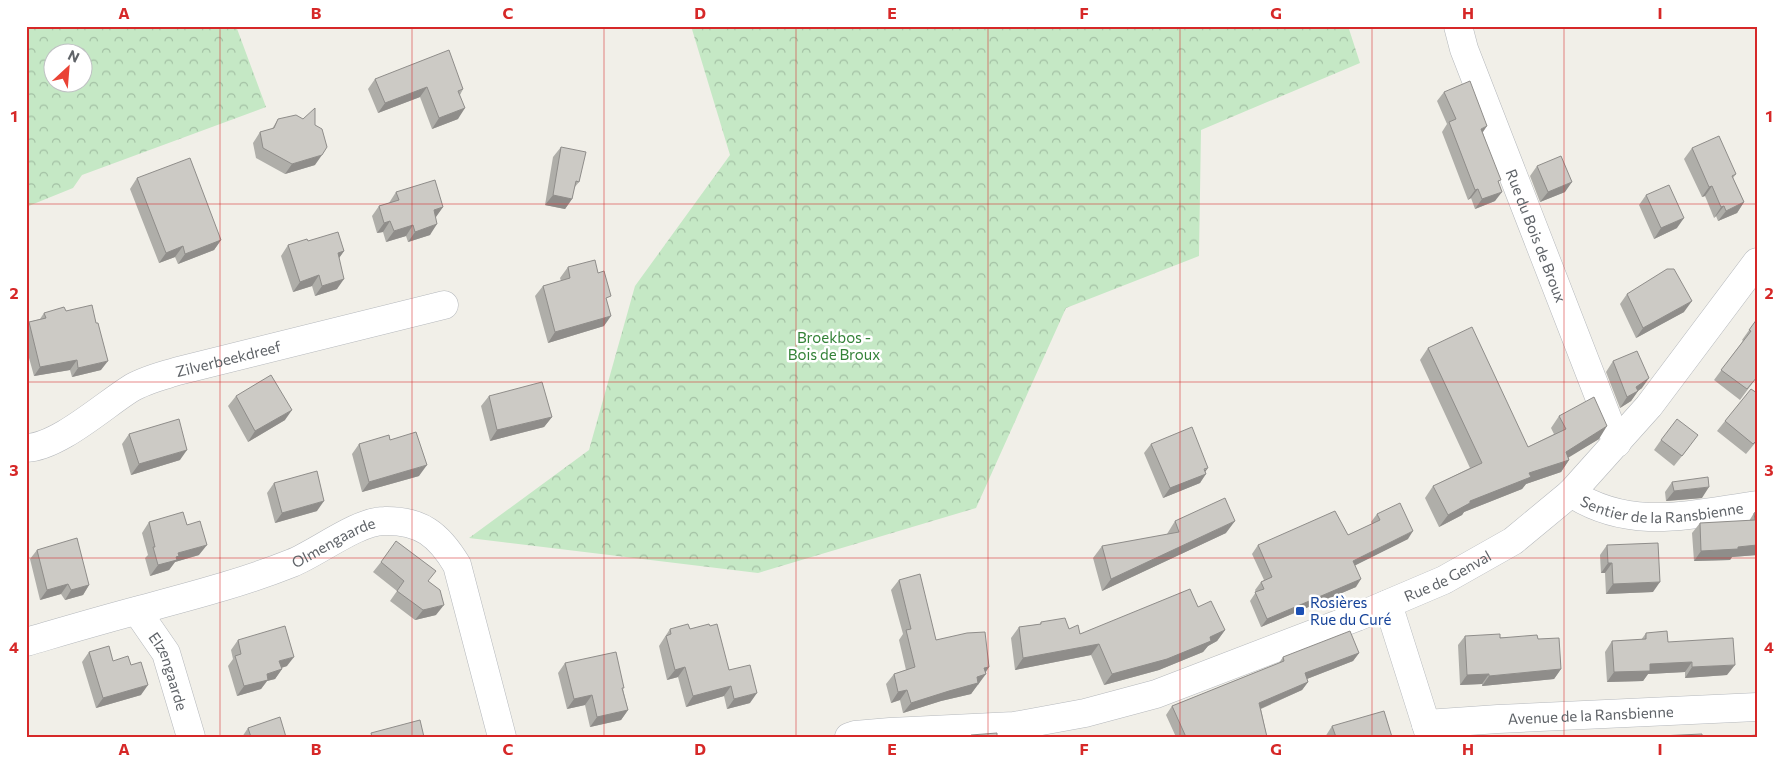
<svg xmlns="http://www.w3.org/2000/svg" width="1783" height="763" font-family="Commissioner,sans-serif">
	<style>
		.forest { fill: url(#forest-crowns); fill-rule: evenodd }
		.lines { fill: none; stroke-linecap: round; stroke-linejoin: round }
		.minor-casing { stroke: #b5b8bc; stroke-width: 29 }
		.minor { stroke: #fff; stroke-width: 28 }
		.wall { fill: #afaea9 }
		.shaded-wall { fill: #8f8d8a }
		.building { fill: #cccac5; stroke: #8f8d8a }
		.grid { fill: none; stroke: #d62828; stroke-width: 1; stroke-opacity: 0.55 }
		.transit-dot { fill: #1a4fb4; stroke: #fff; stroke-width: 2 }
		.labels { text-anchor: middle; dominant-baseline: central; stroke-width: 5; stroke-linejoin: round; paint-order: stroke }
		.street-label { font-size: 15px; fill: #5f6368; stroke: #fff }
		.park-label { font-size: 15px; fill: #348238; stroke: #fff }
		.transit-label { font-size: 15px; fill: #164399; stroke: #fff; text-anchor: start }
		.neatline { fill: none; stroke: #d62828; stroke-width: 2 }
		.grid-label { font-size: 16px; text-anchor: middle; font-weight: bold; fill: #d62828 }
	</style>
	<defs>
		<pattern id="forest-crowns" width="20" height="18" patternUnits="userSpaceOnUse" patternTransform="scale(1.25)"><rect width="20" height="18" fill="#c5e8c5"/><path d="M2 6a3 3 0 1 1 6 0M12 15a3 3 0 1 1 6 0" fill="none" stroke="#a3c0a4"/></pattern>
	</defs>
	<rect width="100%" height="100%" fill="#f1efe8"/>
	<path class="forest" d="M26 26H236L266 107 82 175 73 188 26 207ZM52 52H82V82H52Z
		M691 26H1348L1360 63 1201 130 1199 256 1066 308 976 508 758 573 469 538 589 450 635 286 730 155Z"/>
	<g class="lines">
		<g class="minor-casing">
			<g id="minor">
				<path id="s1" d="M1458 26 1464 49 1617 443"/>
				<path id="s2" d="M26 448C58 447 103 406 130 389 144 380 162 376 178 371L444 305"/>
				<path id="s3" d="M1571 493C1631 532 1692 514 1757 505"/>
				<path d="M1388 604 1430 737"/>
				<path id="s4" d="M137 611 166 653 191 737"/>
				<path id="s5" d="M26 642C64 631 101 620 139 610 191 596 242 583 292 563 317 553 358 521 384 521 421 520 439 535 457 565L502 737"/>
				<path id="s6" d="M1426 724 1498 719 1757 707"/>
				<path id="s7" d="M849 737 855 735 890 732 1014 726 1085 713 1156 694 1357 617 1444 580 1513 541 1571 493 1649 406 1757 262"/>
			</g>
		</g>
		<use href="#minor" class="minor"/>
	</g>
	<path class="wall" d="M375 79 463 89 460 95 458 119 432 129 420 97 378 113 368 89Z
		M1444 92 1483 133 1499 183 1495 201 1475 209 1471 198 1468 200 1442 132 1447 124 1437 101Z
		M278 119 315 125V165L285 174 256 158 253 143 260 132 272 129Z
		M561 147 579 182 574 188 572 199 565 209 545 205 553 157Z
		M1692 148 1736 174 1733 178 1744 202 1737 213 1718 221 1716 216 1714 218 1705 196 1702 197 1684 159Z
		M1537 166 1565 192 1540 202 1530 176Z
		M137 178 221 240 214 250 178 264 175 257 159 263 130 189Z
		M396 192 443 207 435 217 430 235 408 242 406 236 386 242 383 232 377 233 372 216 379 206 389 203Z
		M1646 195 1677 228 1654 239 1639 205Z
		M308 241 344 251 339 258 337 289 315 296 312 286 293 292 281 256 288 245Z
		M568 267 604 326 548 343 535 296 543 286 561 281 560 278Z
		M1627 294 1684 312 1636 338 1620 304Z
		M66 311 101 370 72 377 70 370 34 376 26 347V325L29 322 40 319 44 313Z
		M1757 319V377L1740 400 1714 380 1743 341 1742 340Z
		M1428 348 1528 447 1554 434 1551 428 1559 416 1599 439 1568 457 1569 460 1561 472 1526 484 1522 489 1464 512 1462 515 1439 527 1425 498 1433 486 1470 468 1420 360Z
		M1613 361 1642 388 1638 391 1631 401 1620 408 1606 372Z
		M1757 393V443L1756 442 1746 454 1717 431 1725 421Z
		M236 396 285 420 248 442 228 406Z
		M489 396 552 417 544 427 490 441 481 406Z
		M129 434 180 460 131 475 122 444Z
		M390 440 419 476 362 492 352 454 359 444Z
		M1661 440 1690 446 1674 466 1654 450Z
		M1151 444 1205 472 1200 483 1163 498 1144 453Z
		M1672 482 1702 498 1666 501 1665 492Z
		M274 483 317 511 275 523 267 493Z
		M1757 512V555L1732 557 1730 560 1694 561 1692 533 1700 523 1749 521 1754 513Z
		M1377 514 1408 539 1355 565 1356 587 1261 627 1250 601 1256 592 1255 590 1261 582 1264 580 1252 554 1258 545 1348 535 1372 524 1371 522Z
		M1175 521 1226 533 1102 591 1093 558 1102 546 1167 535V534Z
		M149 522 187 525 199 555 175 562 169 570 150 576 145 558 148 555 142 533Z
		M1607 545 1653 592 1606 594 1605 573H1601L1600 555Z
		M37 550 89 585 83 595 65 600 61 594 40 600 30 559Z
		M381 562 429 581 436 615 415 620 390 601 397 591 373 572Z
		M899 580 936 640 985 673 978 685H977L971 694 941 701 903 713 900 700 891 703 886 684 894 674 906 670 899 640 903 634 891 590Z
		M1198 607 1225 630 1217 641 1208 646 1203 652 1159 670 1104 685 1091 655 1015 670 1011 638 1019 627 1040 624 1041 622 1069 629 1080 634Z
		M670 629H690L729 670 750 703 727 709 724 696 686 707 678 677 667 680 659 646Z
		M1646 633 1668 642 1727 675 1685 678V672L1648 674 1643 681 1607 682 1605 652 1612 641 1641 640Z
		M1465 636 1538 639 1561 669 1554 679 1482 686V684L1460 685 1458 645Z
		M238 640 287 666 281 668 282 669 275 679 267 681 261 689 237 696 228 666 233 659 231 650Z
		M89 652 113 661 131 665 141 695 96 708 82 662Z
		M1359 653 1353 661 1307 679 1308 682 1302 690 1261 709 1267 737H1176L1166 715 1172 706 1279 663 1283 657Z
		M565 663 623 689 628 710 621 720 590 727 585 705 567 709 558 673Z
		M1332 726 1392 737H1325Z
		M248 728 286 737H242Z"/>
	<path class="shaded-wall" d="M427 87 420 97 378 113 385 103Z
		M465 108 458 119 432 129 439 118Z
		M1487 126 1481 135V129Z
		M322 155 315 165 285 174 292 164Z
		M1572 182 1565 192 1540 202 1548 192Z
		M1712 186 1705 196 1702 197 1709 187Z
		M1478 189 1471 198 1468 200 1475 190Z
		M1502 192 1495 201 1475 209 1482 199Z
		M553 195 572 199 565 209 545 205Z
		M1744 202 1737 213 1718 221 1726 211Z
		M1724 206 1716 216 1714 218 1721 207Z
		M443 207 436 217 426 220 434 210Z
		M1684 218 1677 228 1654 239 1661 228Z
		M390 221 383 232 377 233 384 223Z
		M437 224 430 235 408 242 415 232Z
		M413 225 406 236 386 242 394 231Z
		M221 240 214 250 178 264 185 254Z
		M183 246 175 257 159 263 166 253Z
		M344 251 337 261 338 253Z
		M319 275 312 286 293 292 300 282Z
		M344 279 337 289 315 296 322 286Z
		M1692 301 1684 312 1636 338 1643 328Z
		M611 316 604 326 548 343 555 332Z
		M77 360 70 370 34 376 40 367Z
		M108 361 101 370 72 377 78 368Z
		M1649 378 1642 388 1635 393 1638 391 1631 401 1620 408 1627 397 1636 387Z
		M292 410 285 420 248 442 255 431Z
		M552 417 544 427 490 441 497 430Z
		M1607 426 1599 439 1558 464 1569 460 1561 472 1526 484 1522 489 1464 512 1462 515 1439 527 1448 515 1470 501 1529 473Z
		M187 450 180 460 131 475 139 464Z
		M427 465 419 476 362 492 369 482Z
		M1208 468 1203 475 1206 474 1200 483 1163 498 1170 488Z
		M1709 487 1702 498 1666 501 1674 491Z
		M324 501 317 511 275 523 282 513Z
		M1235 521 1226 533 1102 591 1111 579Z
		M1413 531 1408 539 1348 569 1353 561Z
		M207 545 199 555 175 562 169 570 150 576 158 565 178 553Z
		M1757 545V555L1732 557 1730 560 1694 561 1701 551Z
		M1608 563H1612L1605 573H1601Z
		M1361 579 1356 587 1261 627 1267 619Z
		M1660 582 1653 592 1606 594 1613 584Z
		M68 584 61 594 40 600 47 590Z
		M89 585 83 595 65 600 71 590Z
		M444 605 436 615 415 620 423 610Z
		M1225 630 1217 641 1208 646 1203 652 1159 670 1104 685 1112 674 1210 637Z
		M1099 644 1091 655 1015 670 1023 658Z
		M1359 653 1353 661 1299 682 1305 673Z
		M294 657 287 666 272 671 279 661Z
		M1692 662 1685 672 1648 674 1643 681 1607 682 1614 672 1650 664Z
		M1735 665 1727 675 1685 678 1692 667Z
		M685 667 678 677 667 680 675 670Z
		M989 667 984 675 986 674 971 694 941 701 903 713 911 703 977 677 984 668Z
		M282 669 275 679 267 681 261 689 237 696 244 686 267 674Z
		M1561 669 1554 679 1482 686 1489 676Z
		M1489 674 1482 684 1460 685 1467 675Z
		M1308 682 1302 690 1253 712 1259 703Z
		M148 685 141 695 96 708 103 698Z
		M731 686 724 696 686 707 693 696Z
		M907 690 900 700 891 703 898 692Z
		M757 693 750 703 727 709 734 699Z
		M592 695 585 705 567 709 574 699Z
		M628 710 621 720 590 727 597 717Z"/>
	<path class="building" d="M449 50 463 89 458 91 465 108 439 118 427 87 385 103 375 79Z
		M1470 81 1487 126 1481 129 1501 180 1498 181 1502 192 1482 199 1478 189 1475 190 1449 122 1456 119 1444 92Z
		M315 108V125L322 129 327 147 322 155 292 164 263 148 260 132 274 128 278 119 296 115 303 119Z
		M1719 136 1736 174 1732 176 1744 202 1726 211 1724 206 1721 207 1712 186 1709 187 1692 148Z
		M561 147 586 152 579 182 576 181 572 199 553 195Z
		M1561 156 1572 182 1548 192 1537 166Z
		M190 158 221 240 185 254 183 246 166 253 137 178Z
		M435 180 443 207 434 210 437 224 415 232 413 225 394 231 390 221 384 223 379 206 399 200 396 192Z
		M1669 185 1684 218 1661 228 1646 195Z
		M338 232 344 251 338 253 344 279 322 286 319 275 300 282 288 245 307 239 308 241Z
		M595 260 598 273 604 271 611 296 606 298 611 316 555 332 543 286 570 278 568 267Z
		M1667 269H1674L1692 301 1643 328 1627 294Z
		M92 305 96 323H98L108 361 78 368 77 360 40 367 29 322 46 318 44 313 64 307 66 311Z
		M1757 319V377L1747 389 1721 370 1751 331 1749 330Z
		M1472 327 1528 447 1566 429 1559 416 1594 397 1607 426 1566 452 1569 460 1529 473 1531 477 1470 501V503L1448 515 1433 486 1482 463 1428 348Z
		M1637 351 1649 378 1636 387 1638 391 1627 397 1613 361Z
		M271 375 292 410 255 431 236 396Z
		M542 382 552 417 497 430 489 396Z
		M1751 389 1757 393V440L1753 444 1725 421Z
		M179 419 187 450 139 464 129 434Z
		M1677 419 1698 435 1682 456 1661 440Z
		M1192 427 1208 468 1204 469 1206 474 1170 488 1151 444Z
		M416 432 427 465 369 482 359 444 389 435 390 440Z
		M317 471 324 501 282 513 274 483Z
		M1708 477 1709 487 1674 491 1672 482Z
		M1225 498 1235 521 1111 579 1102 546 1179 532 1175 521Z
		M1400 503 1413 531 1353 561 1361 579 1267 619 1255 592 1264 589 1261 582 1272 577 1258 545 1335 511 1348 535 1380 520 1377 514Z
		M183 512 187 525 200 521 207 545 178 553 179 556 176 557 177 560 158 565 153 547H155L149 522Z
		M1757 512V545L1738 547V549L1701 551 1700 523 1755 520 1754 513Z
		M77 538 89 585 71 590 68 584 47 590 37 550Z
		M396 541 436 571 428 581 440 590 444 605 423 610 397 591 404 581 381 562Z
		M1658 543 1660 582 1613 584 1612 563H1608L1607 545Z
		M920 574 936 640 967 633 985 632 989 667 984 668 986 674 977 677 978 683 949 691 911 703 907 690 898 692 894 674 915 667 906 630 911 629 899 580Z
		M1190 589 1198 607 1211 601 1225 630 1210 637 1211 641 1167 659 1112 674 1099 644 1023 658 1019 627 1041 624V622L1065 618 1069 629 1078 625 1080 634Z
		M688 624 690 629 709 624 710 626 717 624 729 670 750 665 757 693 734 699 731 686 693 696 685 667 675 670 666 636 671 634 670 629Z
		M285 626 294 657 279 661 282 669 267 674 268 680 244 686 235 656 241 654 238 640Z
		M1350 631 1359 653 1305 673 1308 682 1259 703 1267 737H1186L1172 706 1284 661 1283 657Z
		M1667 631 1668 642 1733 638 1735 665 1692 667V662L1650 664V671L1614 672 1612 641 1646 639V633Z
		M1500 634V638L1537 635 1538 639 1559 638 1561 669 1489 676V674L1467 675 1465 636Z
		M109 646 113 661 128 656 131 665 141 662 148 685 103 698 89 652Z
		M616 652 624 688H622L628 710 597 717 592 695 574 699 565 663Z
		M1384 711 1392 737H1336L1332 726Z
		M280 717 286 737H251L248 728Z
		M420 720 424 737H372L371 733Z
		M997 733V737H971V735Z
		M1702 734V737H1639Z
		M1757 735V737H1734Z"/>
	<path class="grid" d="M220 26V737M412 26V737M604 26V737M796 26V737M988 26V737M1180 26V737M1372 26V737M1564 26V737M26 204H1757M26 382H1757M26 558H1757"/>
	<rect class="transit-dot" x="1295" y="606" width="10" height="10" rx="2.5"/>
	<g class="labels">
		<g class="street-label">
			<text stroke="none"><textPath href="#s1" startOffset="224">Rue du Bois de Broux</textPath></text>
			<text stroke="none"><textPath href="#s2" startOffset="224">Zilverbeekdreef</textPath></text>
			<text stroke="none"><textPath href="#s3" startOffset="95">Sentier de la Ransbienne</textPath></text>
			<text stroke="none"><textPath href="#s5" startOffset="324">Olmengaarde</textPath></text>
			<text stroke="none"><textPath href="#s7" startOffset="626">Rue de Genval</textPath></text>
			<text stroke="none"><textPath href="#s4" startOffset="69">Elzengaarde</textPath></text>
			<text stroke="none"><textPath href="#s6" startOffset="165">Avenue de la Ransbienne</textPath></text>
		</g>
		<g class="park-label">
			<text x="834" y="337">Broekbos -<tspan x="834" dy="17">Bois de Broux</tspan></text>
		</g>
		<g class="transit-label">
			<text x="1310" y="602">Rosières<tspan x="1310" dy="17">Rue du Curé</tspan></text>
		</g>
	</g>
	<rect width="1783" height="763" fill="none" stroke="#ffffff" stroke-width="55"/>
	<g transform="translate(68 68) rotate(26)"><circle r="24" fill="#ffffff" stroke="#bfc1c3"/>
	<path d="M0-4L9 19L0 12L-9 19Z" fill="#ea4335"/>
	<text y="-8" font-size="14" font-weight="bold" text-anchor="middle" fill="#5f6368">N</text>
	</g>
	<rect x="28" y="28" width="1728" height="708" class="neatline"/>
	<g class="grid-label">
		<text x="124" y="19">A</text>
		<text x="316" y="19">B</text>
		<text x="508" y="19">C</text>
		<text x="700" y="19">D</text>
		<text x="892" y="19">E</text>
		<text x="1084" y="19">F</text>
		<text x="1276" y="19">G</text>
		<text x="1468" y="19">H</text>
		<text x="1660" y="19">I</text>
		<text x="14" y="122">1</text>
		<text x="1769" y="122">1</text>
		<text x="14" y="299">2</text>
		<text x="1769" y="299">2</text>
		<text x="14" y="476">3</text>
		<text x="1769" y="476">3</text>
		<text x="14" y="653">4</text>
		<text x="1769" y="653">4</text>
		<text x="124" y="755">A</text>
		<text x="316" y="755">B</text>
		<text x="508" y="755">C</text>
		<text x="700" y="755">D</text>
		<text x="892" y="755">E</text>
		<text x="1084" y="755">F</text>
		<text x="1276" y="755">G</text>
		<text x="1468" y="755">H</text>
		<text x="1660" y="755">I</text>
	</g>
</svg>
